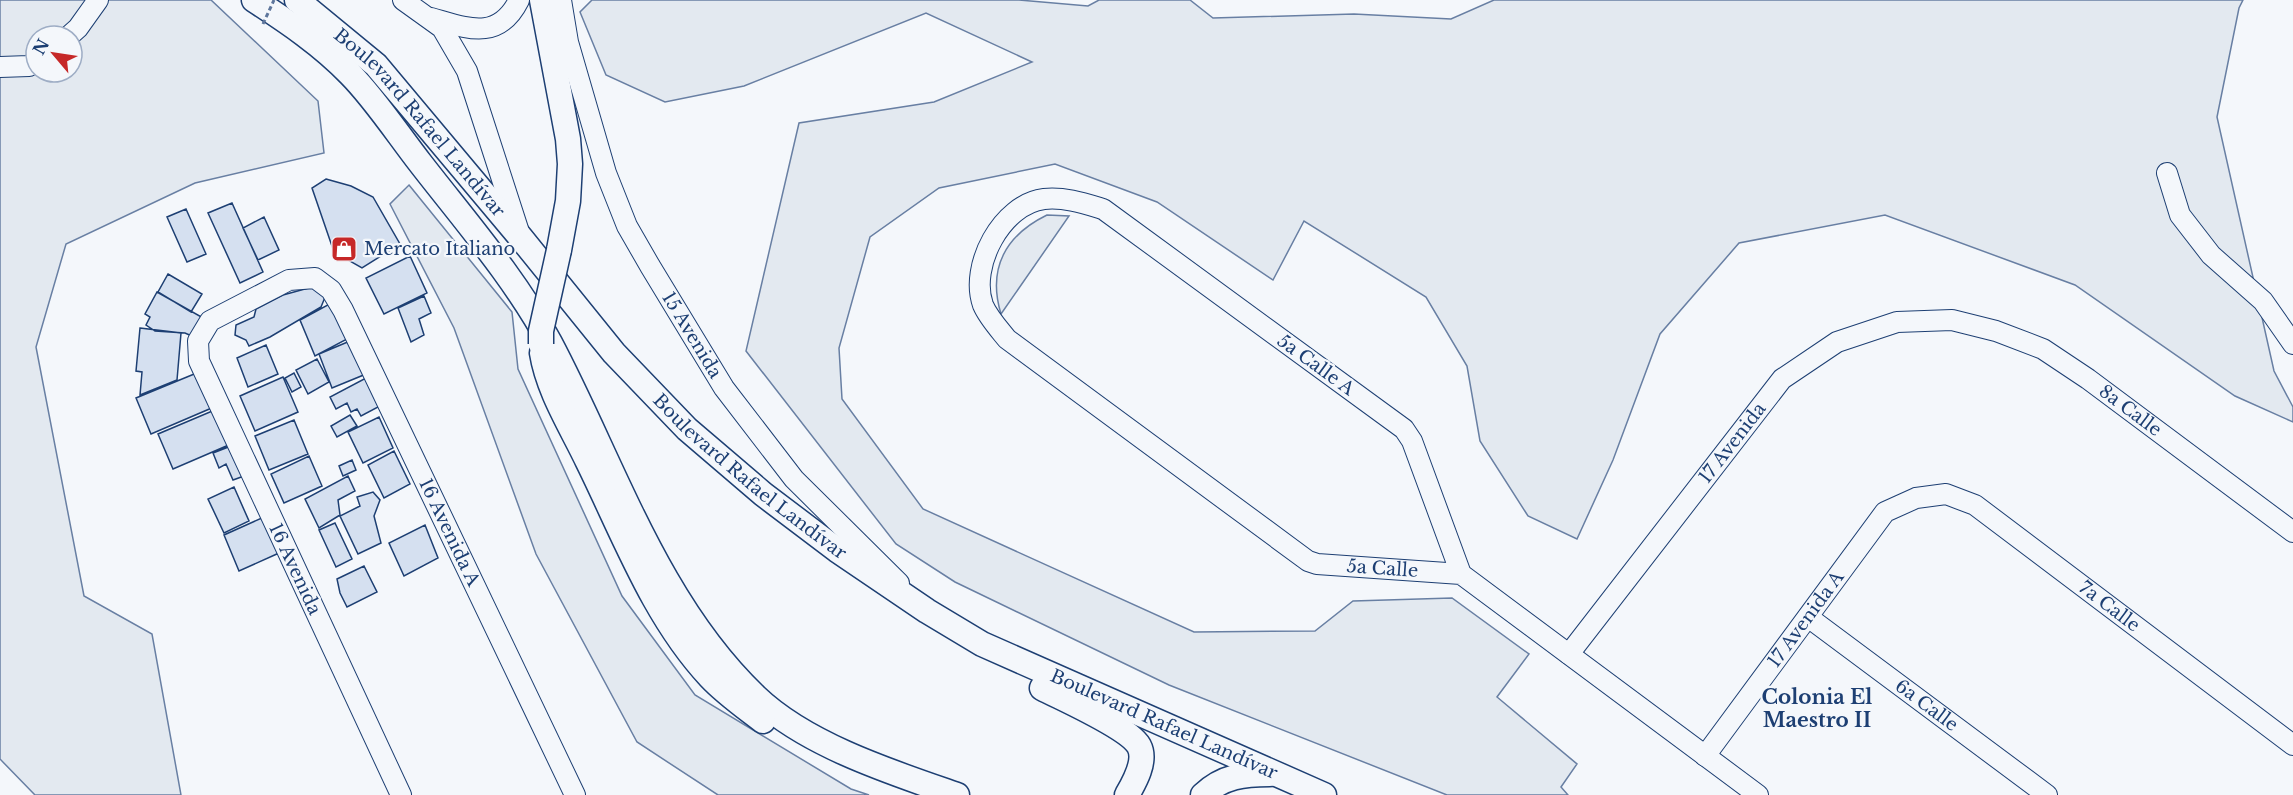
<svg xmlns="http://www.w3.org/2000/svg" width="2293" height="795" font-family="'Libre Baskerville',serif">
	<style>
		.green { fill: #e3e9f0; stroke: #687fa3; stroke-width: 1.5; fill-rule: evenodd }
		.building { fill: #d5e0f0; stroke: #1d3f73; stroke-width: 1.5 }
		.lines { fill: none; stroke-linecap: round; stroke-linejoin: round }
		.minor-casing { stroke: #1d3f73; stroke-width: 22 }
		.major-casing { stroke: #1d3f73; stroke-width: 27 }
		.minor { stroke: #f4f7fb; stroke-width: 20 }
		.major { stroke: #f4f7fb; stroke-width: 24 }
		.major-bridge-casing { stroke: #1d3f73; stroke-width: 27; stroke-linecap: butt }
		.path-bridge { stroke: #5e769c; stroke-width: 3; stroke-dasharray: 4.5 3; stroke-linecap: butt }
		.major-bridge { stroke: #f4f7fb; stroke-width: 24 }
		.labels { text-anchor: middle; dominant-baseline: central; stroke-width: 4.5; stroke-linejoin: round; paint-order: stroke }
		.street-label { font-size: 18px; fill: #1d3f73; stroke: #f4f7fb }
		.poi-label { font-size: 18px; fill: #1d3f73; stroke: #f4f7fb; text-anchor: start }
		.neighbourhood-label { font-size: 20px; font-weight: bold; fill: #1d3f73; stroke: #f4f7fb }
	</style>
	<rect width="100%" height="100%" fill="#f4f7fb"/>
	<path class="green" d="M0 0H211L318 101 324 153 195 183 66 244 36 347 84 596 152 634 181 795H35L0 759ZM36 36H72V72H36Z
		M592 0H1019L1088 6 1099 0H1190L1213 18 1354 14 1451 19 1494 0H2243L2239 8 2217 117 2274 371 2293 407V422L2235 396 2075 285 1885 215 1739 243 1660 334 1613 460 1577 539 1528 516 1480 441 1467 366 1426 297 1304 221 1273 280 1157 202 1055 164 939 188 870 237 839 348 842 399 923 509 1194 632 1315 631 1353 601 1452 598 1529 654 1497 697 1577 764 1561 787 1568 795H1447L1169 685 955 582 896 544 746 351 799 123 934 102 1032 62 926 13 744 86 665 102 606 75 580 12Z
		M409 185 512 312 518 369 622 596 695 695 851 789 869 795H718L637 742 536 554 454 328 390 204Z
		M1047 215 1069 216 1001 314C987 268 1006 235 1047 215Z"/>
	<path class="building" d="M326 179 351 186 373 197 400 244 362 268 334 252 312 188Z
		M232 203 263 272 240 283 208 213Z
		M186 209 206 254 187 262 167 217Z
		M264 217 279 250 258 260 243 228Z
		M410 256 427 293 384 314 366 278Z
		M168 274 202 294 191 312 158 292Z
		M323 284 328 290 321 307 270 337 249 346 246 340 235 335 236 325 254 317 256 309 283 295Z
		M157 292 205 319 194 337 185 333 155 331 146 325 150 317 145 314Z
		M424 296 431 313 419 319 424 335 411 342 398 308Z
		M335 301 349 338 315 356 300 320Z
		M140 328 181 333 177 380 140 395 142 372 136 371Z
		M350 341 366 374 332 388 319 354Z
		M266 345 278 374 248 387 237 358Z
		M317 359 329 382 308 394 296 370Z
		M199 372 214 407 151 434 136 398Z
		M294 373 301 387 292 392 285 378Z
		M283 377 298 412 255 431 240 396Z
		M366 378 380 406 361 416 357 409 351 412 347 403 336 409 330 397Z
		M217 409 231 444 173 469 158 434Z
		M350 415 357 426 337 437 331 426Z
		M379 417 393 448 363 463 348 432Z
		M294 420 308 454 269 470 255 436Z
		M231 446 244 476 233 480 226 464 219 468 213 453Z
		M394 451 410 484 384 498 368 465Z
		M309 456 322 486 284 503 271 474Z
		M352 460 356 470 343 476 339 466Z
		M348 476 355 491 338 500 340 515 319 528 305 499Z
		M234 487 249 521 224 533 208 499Z
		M373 492 380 500 374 516 381 543 358 554 340 516 360 506 357 497Z
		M264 517 279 553 239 571 224 535Z
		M335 523 352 559 336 567 319 530Z
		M425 525 438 558 404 576 389 543Z
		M364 566 377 592 347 607 340 593 337 579Z"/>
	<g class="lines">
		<g class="minor-casing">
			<g id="minor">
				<path d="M403 0 442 28 467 71 519 232"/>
				<path id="s1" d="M561 0 568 42 606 173 627 226 650 266 724 388 794 479 899 583"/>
				<path d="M431 18C467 28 498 42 519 0"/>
				<path d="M69 36 78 28 98 0"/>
				<path d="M0 67 29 66 36 61"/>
				<path d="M2167 173 2180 215 2211 255 2263 301 2293 344"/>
				<path id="s2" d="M1461 574 1412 441 1404 429 1103 209C1083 203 1065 197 1044 199 1002 204 969 266 983 305 988 317 999 329 1007 339L1308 561 1317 564 1461 574 1758 795"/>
				<path id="s3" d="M1808 617 2047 795"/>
				<path id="s4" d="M1569 654 1782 379 1837 342 1897 322 1952 320 1996 331 2043 349 2088 379 2293 532"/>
				<path id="s5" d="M1705 756 1885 512 1916 498 1946 494 1975 505 2293 745"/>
				<path id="s6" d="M401 795 199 361 198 341 210 321 289 280 315 278 331 290 343 310 575 795"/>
			</g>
		</g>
		<g class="major-casing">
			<g id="major">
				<path d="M254 0C288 22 322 45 350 74 375 99 399 136 421 164 466 222 515 278 550 343 613 462 656 602 756 697 806 745 893 773 957 795"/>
				<path id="s7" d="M297 0 376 65 521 238 614 353 687 429 763 494 837 550 927 611 982 644 1324 795"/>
				<path d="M542 0 568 139 570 164 568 201 559 250"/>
				<path d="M542 353C548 391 572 428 588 462 624 535 654 617 710 677 726 694 745 707 763 721"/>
				<path d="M1042 688C1063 699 1128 727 1139 746 1147 761 1134 783 1127 795"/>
				<path d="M1203 795C1223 776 1244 774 1270 774"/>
			</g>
		</g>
		<use href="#minor" class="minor"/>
		<use href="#major" class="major"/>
		<g class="major-bridge-casing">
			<path id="major-bridge" d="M541 344V331L559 250"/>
		</g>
		<path class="path-bridge" d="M263 24 274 0"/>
		<use href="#major-bridge" class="major-bridge"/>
	</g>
	<defs>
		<g id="shop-square" transform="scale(1.35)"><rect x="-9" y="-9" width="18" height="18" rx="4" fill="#c62828" stroke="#f4f7fb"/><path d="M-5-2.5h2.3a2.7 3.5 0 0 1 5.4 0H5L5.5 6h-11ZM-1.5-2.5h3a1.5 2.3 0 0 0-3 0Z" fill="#fff"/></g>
	</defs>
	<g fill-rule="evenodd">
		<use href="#shop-square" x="344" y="249"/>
	</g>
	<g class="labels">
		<g class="street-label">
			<text stroke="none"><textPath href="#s7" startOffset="174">Boulevard Rafael Landívar</textPath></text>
			<text stroke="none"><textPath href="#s1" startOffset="363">15 Avenida</textPath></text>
			<text transform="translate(1316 365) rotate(36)">5a Calle A</text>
			<text stroke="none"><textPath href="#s4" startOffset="735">8a Calle</textPath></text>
			<text stroke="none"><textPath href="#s4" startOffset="267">17 Avenida</textPath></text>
			<text stroke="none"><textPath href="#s7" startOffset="660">Boulevard Rafael Landívar</textPath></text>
			<text stroke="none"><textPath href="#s6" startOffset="927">16 Avenida A</textPath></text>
			<text transform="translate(295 569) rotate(65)">16 Avenida</text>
			<text stroke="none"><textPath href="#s2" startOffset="1216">5a Calle</textPath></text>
			<text stroke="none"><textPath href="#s5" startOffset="567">7a Calle</textPath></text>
			<text stroke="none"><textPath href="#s5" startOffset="170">17 Avenida A</textPath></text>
			<text stroke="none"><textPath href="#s3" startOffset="148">6a Calle</textPath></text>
			<text stroke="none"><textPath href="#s7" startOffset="1146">Boulevard Rafael Landívar</textPath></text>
		</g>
		<g class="poi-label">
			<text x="364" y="249">Mercato Italiano</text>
		</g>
		<g class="neighbourhood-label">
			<text x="1817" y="697">Colonia El<tspan x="1817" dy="23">Maestro II</tspan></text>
		</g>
	</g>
	<g transform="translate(54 54) rotate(299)"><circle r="28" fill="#f4f7fb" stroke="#9eadc5" stroke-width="1.5"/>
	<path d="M0-4.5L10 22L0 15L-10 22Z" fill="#c62828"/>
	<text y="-9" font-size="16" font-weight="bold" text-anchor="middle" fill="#1d3f73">N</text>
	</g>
</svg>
